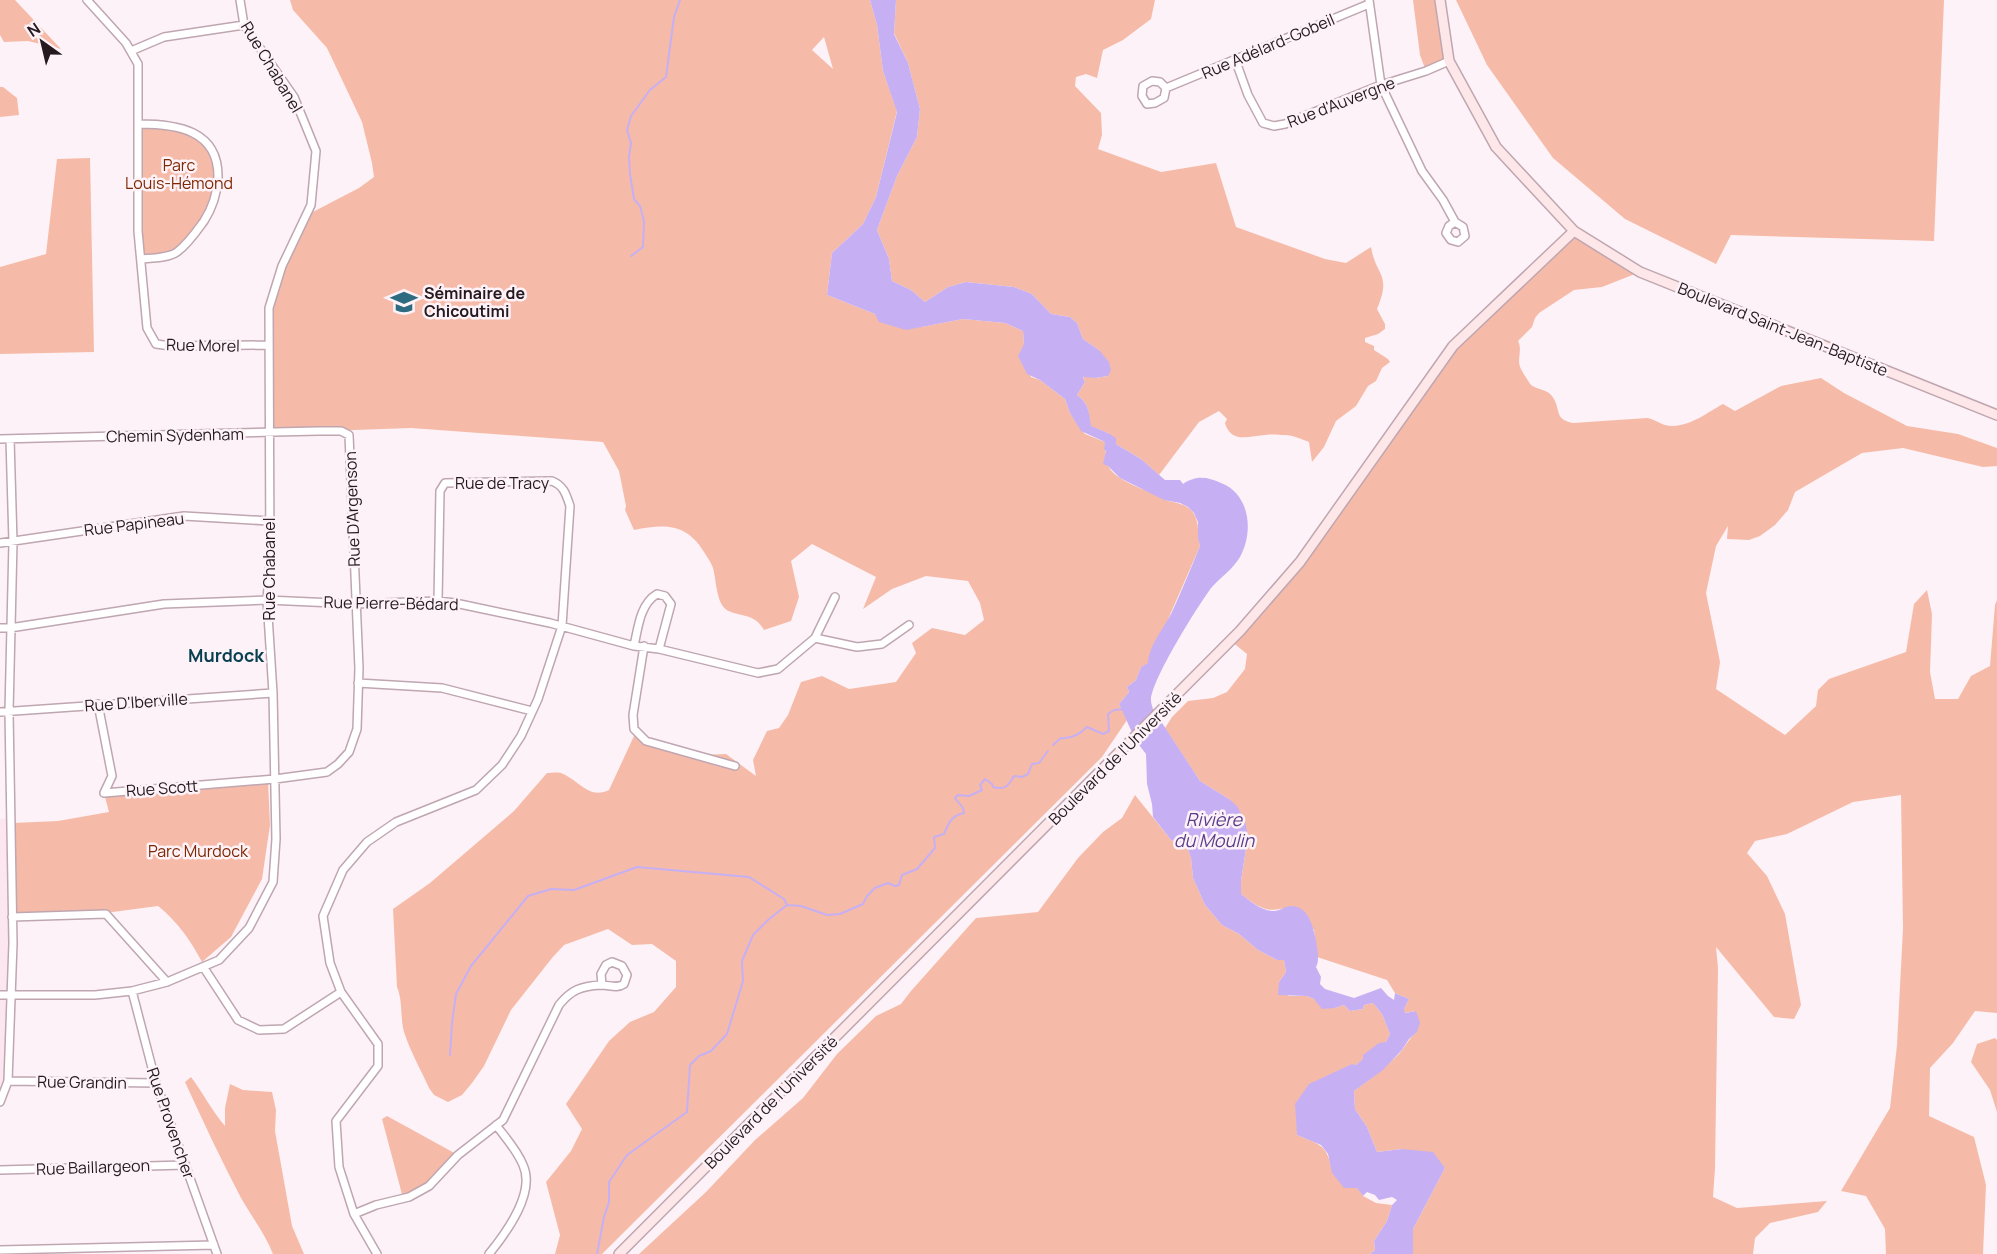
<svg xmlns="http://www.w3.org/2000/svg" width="1997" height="1254" font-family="Manrope,sans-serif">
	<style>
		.built { fill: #fce7f0 }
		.green { fill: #f6bba8; fill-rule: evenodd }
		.water { fill: #c6b0f3 }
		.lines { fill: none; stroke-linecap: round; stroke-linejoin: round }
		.stream { stroke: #c6b0f3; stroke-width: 2 }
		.street-casing { stroke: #bfa6b1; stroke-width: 10 }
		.secondary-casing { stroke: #bfa6b1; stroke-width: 12 }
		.street { stroke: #fff; stroke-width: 7 }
		.secondary { stroke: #fee7e8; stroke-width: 9 }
		.labels { text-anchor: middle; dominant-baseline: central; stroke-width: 5; stroke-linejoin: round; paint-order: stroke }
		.street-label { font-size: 16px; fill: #23191e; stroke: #fdf2f7 }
		.park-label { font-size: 16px; fill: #7d2803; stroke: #fdf2f7 }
		.poi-label { font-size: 16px; font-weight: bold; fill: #23191e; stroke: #fdf2f7; text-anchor: start }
		.neighbourhood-label { font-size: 18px; font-weight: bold; fill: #083f50; stroke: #fdf2f7 }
		.water-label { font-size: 18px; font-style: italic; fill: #5b3d8b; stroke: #fdf2f7 }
	</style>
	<rect width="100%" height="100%" fill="#fdf2f7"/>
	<path class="built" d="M11 818 8 1081 0 1102V819Z"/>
	<path class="green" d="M0 0H15L61 49 28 41 4 42 0 35Z
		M290 0H870L877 25 883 71 897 111 876 197 863 224 832 253 827 295 875 314 921 327 963 319 1005 323 1023 331 1024 344 1031 377 1040 380 1065 399 1070 413 1085 434 1105 442C1106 449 1105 459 1108 465 1112 479 1146 490 1158 496 1161 497 1163 500 1166 500 1177 504 1187 503 1194 514 1200 524 1197 535 1200 546L1149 663 1141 667 1136 680 1127 687 1129 692 1119 704 1127 720 1102 757 602 1254H555L560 1235 546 1182 571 1151 582 1129 566 1104 609 1041 630 1022 654 1012 676 987V961L652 944 632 945 608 929 564 945 552 958 511 1010 484 1066 472 1083 462 1095 448 1102 434 1095 429 1088C421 1070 410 1051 404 1032 400 1017 403 1002 397 987L393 909 430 883 514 811 547 773C551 773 557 772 561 773 579 780 589 800 609 790L634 736 701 755 726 754 756 776 753 760 767 731 779 728 788 715 801 682 822 676 849 689 896 682 916 653 912 643 932 628 965 635 984 620 980 603 968 581 926 576 892 589 863 609 876 577 812 544 791 561 799 597 791 621 764 630C753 609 730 619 722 605 716 595 716 579 713 568 711 562 707 557 704 552 686 523 665 524 634 530L625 510 626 506 619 471 603 442 411 428 269 433V308L282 266 307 215 359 188 374 177 372 163 362 122 327 48 293 10ZM824 37 833 69 812 50Z
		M896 0H1155L1151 19 1123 40 1103 50 1097 78 1086 74 1076 77 1075 86 1101 113 1102 135 1098 149 1161 172 1216 163 1236 227 1325 259 1346 263 1371 247C1376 277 1392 273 1377 309L1385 324V329L1378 334 1365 338V342L1374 346V350L1388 359 1390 362 1382 368 1376 381 1368 386 1356 406 1336 421 1324 447 1312 462 1309 442C1301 439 1293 435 1285 435 1279 435 1272 434 1266 435 1249 436 1231 444 1225 423L1227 419 1219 411 1199 422 1159 475 1141 459 1116 444 1108 433 1090 426C1089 412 1089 404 1077 395L1085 382 1083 376 1095 378 1108 376 1099 350 1083 339 1077 323 1070 317 1051 314 1032 294 1014 287 966 282 948 287 925 302 911 290 892 281 889 259 877 230 897 176 917 137 920 109 908 63 894 33Z
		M1413 0H1440L1449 61 1426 71 1420 55Z
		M1456 0H1944L1934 241 1731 235 1716 264 1625 219 1553 158 1487 65Z
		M0 87H3L17 98 19 115 0 117Z
		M139 124 183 128 213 150 218 167 215 202 175 254 141 259Z
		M90 158 94 352 0 354V267L46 254 57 159Z
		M1574 231 1640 272 1602 287 1574 290 1539 313 1535 318 1532 327 1518 341C1523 350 1516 360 1521 369 1523 373 1528 381 1531 385 1537 390 1547 389 1552 396 1562 410 1553 419 1573 423L1647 418C1654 419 1659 423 1665 425 1686 430 1706 413 1723 404L1735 411 1781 386 1821 378 1844 393 1907 426 1958 434 1997 448V466L1983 467 1903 448 1862 453 1795 492 1788 510 1775 525 1760 536 1749 540 1727 539 1728 526 1716 546 1706 593 1720 662 1716 689 1785 735 1816 706 1818 690 1829 679 1906 652 1914 604 1927 590 1932 614 1930 672 1935 699H1958L1971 676 1990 666 1995 605 1997 600V1013L1975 1011 1953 1043 1930 1068 1929 1116 1974 1137 1986 1185 1983 1254H1886L1885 1229 1866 1196 1841 1191 1890 1108 1897 1045 1903 928 1901 795 1853 802 1787 834 1755 841 1747 853 1767 876 1785 914 1801 1005 1794 1019 1774 1017 1716 947 1718 968 1715 1168 1713 1197 1737 1208 1827 1201 1818 1212 1770 1223 1755 1238 1753 1254H1413V1229L1445 1168 1402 1149 1377 1152 1367 1127 1355 1109 1354 1091C1370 1079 1385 1068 1399 1054 1406 1046 1409 1038 1417 1032L1416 1011 1404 1013V1009L1409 999 1395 993 1387 980 1317 957 1314 930 1292 906C1268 914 1260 909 1241 894V881L1248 836 1229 799 1200 781 1165 728 1172 717 1188 701 1213 698 1227 692 1245 669 1247 654 1231 641 1300 562 1453 346Z
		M268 781 270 825 262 879 231 937 202 962C191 941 177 921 158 906L90 915 16 917 12 823 58 821 109 812 104 793Z
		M1135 795 1171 840 1186 844 1191 858 1193 878 1205 905 1222 925 1239 934 1258 950 1277 960H1284L1286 972 1279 982 1285 994 1289 996H1307L1335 1008 1344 1005 1350 1011 1363 1009 1364 1005 1373 1003 1382 1014 1390 1034 1386 1042 1356 1065 1297 1135C1323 1146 1326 1144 1333 1173L1357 1187 1363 1196 1376 1203 1392 1205 1387 1221 1374 1241 1375 1250 1370 1254H639L706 1192 755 1140 803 1098 837 1054 876 1016 901 1004 911 991 976 918 1038 912 1078 858 1103 832 1122 818Z
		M1995 1038 1997 1040V1112L1990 1090 1971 1062 1977 1044Z
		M191 1077C203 1093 212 1111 225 1126V1108L230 1084 243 1090 272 1092 276 1110 275 1131 292 1226 304 1254H273C265 1234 252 1217 241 1198 221 1160 203 1121 185 1082Z
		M387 1116 458 1155 429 1186 403 1198 382 1119Z"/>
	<path class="water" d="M870 0H896L894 34 908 63 920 109 917 137 897 176 877 230 889 259 892 281 911 290 925 302 948 287 966 282 1014 287 1032 294 1051 314 1070 317 1077 323 1083 339 1099 350 1109 362 1111 370 1108 376 1095 378 1083 377 1085 382 1077 395C1089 404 1089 412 1091 426L1108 433 1116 438V444L1141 459 1165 480H1180L1183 484C1197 475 1207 477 1221 483 1250 494 1254 532 1240 557 1233 569 1221 577 1212 587 1198 605 1151 681 1151 700 1151 703 1152 706 1153 709L1200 781 1229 799 1237 806 1245 821 1248 836 1241 881V894C1250 901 1261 911 1274 911 1280 911 1285 906 1291 906 1309 906 1313 927 1316 940 1317 948 1320 961 1316 967L1321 977 1320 984 1325 989 1354 998 1381 988 1388 996 1394 1000 1395 993 1409 999 1404 1009 1405 1013 1416 1011 1420 1023 1417 1032 1409 1039 1402 1050 1383 1070 1354 1091 1355 1109 1367 1127 1377 1152 1402 1149 1433 1152 1445 1168 1413 1229V1254H1370L1375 1250 1374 1241 1387 1221 1392 1205 1397 1200 1392 1197 1379 1200 1375 1195 1367 1192 1363 1196 1357 1188H1344L1332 1173 1328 1154 1321 1145 1297 1135 1295 1104 1309 1084 1352 1064 1356 1065 1363 1059V1055L1379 1043 1386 1042 1390 1034 1382 1014 1373 1003 1364 1005 1363 1009 1350 1011 1344 1005 1335 1008 1322 1009 1314 999 1307 996 1278 995 1279 982 1286 972 1284 960H1277L1258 950 1239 934 1222 925 1205 905 1193 878 1191 858 1186 844 1171 840 1153 817 1152 804 1147 784 1146 754 1136 741 1119 704 1129 692 1127 687 1136 680 1141 667 1148 663C1149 645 1164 628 1172 612 1182 590 1191 568 1200 546L1198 538V522L1194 513 1188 507 1180 503 1164 500 1120 478 1108 466 1103 464 1106 451 1104 449 1105 442 1081 431 1070 413 1065 399 1040 380 1027 374 1018 356 1024 344 1023 331 1005 323 963 319 906 330 879 322 875 314 827 295 832 253 863 224 876 197 897 112 883 71 877 25Z"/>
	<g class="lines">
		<path class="stream" d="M631 256 643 247 644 221 640 206 634 199 630 174 629 157 631 143 627 130 631 116 650 90 666 77 674 17 680 0
			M1053 745 1061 738C1071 739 1080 734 1087 727L1103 734 1109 731 1108 714 1114 710 1123 709
			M450 1055 452 1023 456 994 471 966 528 896 551 889 574 890 637 867 749 877 784 899 787 905
			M597 1254 604 1217 609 1202V1182L627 1155 687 1112 690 1065 699 1056 711 1051 727 1034 743 981 742 961 753 935 768 920 787 905 801 906 827 915 840 914 863 904 867 896 875 888 888 883 895 886 899 885 902 875 917 869 935 848 934 837 944 834C949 822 951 816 964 813L963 808 955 798 958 795 969 796 982 790 980 785 985 779 992 784 993 787C1006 790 1008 786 1014 776L1022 777 1028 774 1032 764 1039 763 1048 751"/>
		<g class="street-casing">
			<path id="street" d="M87 0 126 43 138 64V231L147 328 156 344 171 346 268 345
				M1369 0 1381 85 1422 171 1443 200 1455 222 1463 227 1465 236 1458 242 1451 240 1446 233 1449 226 1455 222
				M131 51 164 37 244 25
				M1235 59 1248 95 1263 123 1274 126 1285 124 1381 85 1426 71 1449 61
				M1152 81 1160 82 1166 88 1164 98 1155 103 1147 104 1142 96 1143 86Z
				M1166 88 1369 4
				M139 124C177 124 219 130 218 178 217 194 213 207 204 221 196 232 188 244 177 252 169 258 151 258 141 259
				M0 439 318 431H341L349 435 359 668 357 729 349 752 338 764 327 772 275 779 104 793 112 776 98 704
				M0 543 184 516 269 521
				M0 628H10L164 604 267 600 356 604 438 601 455 603 550 623 634 646 659 649 758 673 778 669 815 638 857 647 882 644 909 625
				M815 638 835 597
				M634 646C638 628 640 604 657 594L665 596 671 604 659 649
				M644 646 633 715 634 729 646 741 735 766
				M358 683 442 688 532 711
				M0 712 273 693
				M12 917 106 914 167 982
				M204 968 238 1020 259 1030 284 1029 341 992
				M132 991 156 1083 217 1254
				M0 995H95L132 991 167 982 219 960 249 928 273 882 276 839 273 693 267 600 270 564 269 308 282 266 311 205 316 151 294 97 244 25 240 0
				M8 1081 156 1083
				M0 1102 8 1081 13 943 9 712 13 542 10 439
				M0 1170 185 1165
				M354 1214 376 1205 409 1197 429 1186 458 1155 503 1120 559 1005C571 990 581 986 601 985 610 985 616 989 624 984L627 975 622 966 612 962 606 965 601 974 602 985
				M0 1250 214 1245
				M377 1254 354 1214 339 1167 336 1121 378 1066V1044L341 992 330 963 323 916 343 870 367 842 396 822 476 790 502 765 521 736 538 699 562 626 570 506C566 494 564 486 552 481L445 483 440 491 438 601
				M489 1254C506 1233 536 1193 523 1165 517 1150 505 1137 496 1125"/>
		</g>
		<g class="secondary-casing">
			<path id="secondary" d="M1440 0 1449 61 1496 147 1574 231 1640 272 1997 415
				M619 1254 1240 631 1300 562 1453 346 1574 231"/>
		</g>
		<use href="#street" class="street"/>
		<use href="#secondary" class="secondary"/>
	</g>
	<defs>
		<g id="university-bare" transform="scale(2.07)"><path d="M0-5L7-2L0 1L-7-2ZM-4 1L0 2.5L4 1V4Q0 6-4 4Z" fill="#2d6b81" stroke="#fdf2f7" stroke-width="2.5" paint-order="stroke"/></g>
	</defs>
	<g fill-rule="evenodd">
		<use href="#university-bare" x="404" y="302"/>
	</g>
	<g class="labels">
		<g class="street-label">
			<text transform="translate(1268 46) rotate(-23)">Rue Adélard-Gobeil</text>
			<text transform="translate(272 67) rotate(59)">Rue Chabanel</text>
			<text transform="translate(1341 102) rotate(-21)">Rue d'Auvergne</text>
			<text transform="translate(1783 329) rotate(22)">Boulevard Saint-Jean-Baptiste</text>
			<text transform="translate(203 345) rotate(1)">Rue Morel</text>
			<text transform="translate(175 435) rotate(-1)">Chemin Sydenham</text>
			<text x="502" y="483">Rue de Tracy</text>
			<text transform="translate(352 509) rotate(-92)">Rue D'Argenson</text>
			<text transform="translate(134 524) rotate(-7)">Rue Papineau</text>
			<text transform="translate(269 569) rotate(-90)">Rue Chabanel</text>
			<text transform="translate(391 603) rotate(1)">Rue Pierre-Bédard</text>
			<text transform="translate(136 702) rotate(-4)">Rue D'Iberville</text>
			<text transform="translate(1115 758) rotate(-45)">Boulevard de l'Université</text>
			<text transform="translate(162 788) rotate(-4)">Rue Scott</text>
			<text transform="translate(82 1082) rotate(1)">Rue Grandin</text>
			<text transform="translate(771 1102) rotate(-45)">Boulevard de l'Université</text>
			<text transform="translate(171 1123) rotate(71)">Rue Provencher</text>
			<text transform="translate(93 1167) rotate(-2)">Rue Baillargeon</text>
		</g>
		<g class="park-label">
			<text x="179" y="165">Parc<tspan x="179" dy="18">Louis-Hémond</tspan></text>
			<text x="198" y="851">Parc Murdock</text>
		</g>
		<g class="poi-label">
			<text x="424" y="293">Séminaire de<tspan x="424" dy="18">Chicoutimi</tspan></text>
		</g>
		<g class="neighbourhood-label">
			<text x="226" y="655">Murdock</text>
		</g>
		<g class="water-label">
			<text x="1214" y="819">Rivière<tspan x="1214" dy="21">du Moulin</tspan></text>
		</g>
	</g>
	<g transform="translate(42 42) rotate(326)" stroke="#fdf2f7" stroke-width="4.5" paint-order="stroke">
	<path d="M0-4.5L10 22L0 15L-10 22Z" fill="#23191e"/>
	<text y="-9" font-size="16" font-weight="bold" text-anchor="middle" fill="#23191e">N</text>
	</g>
</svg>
